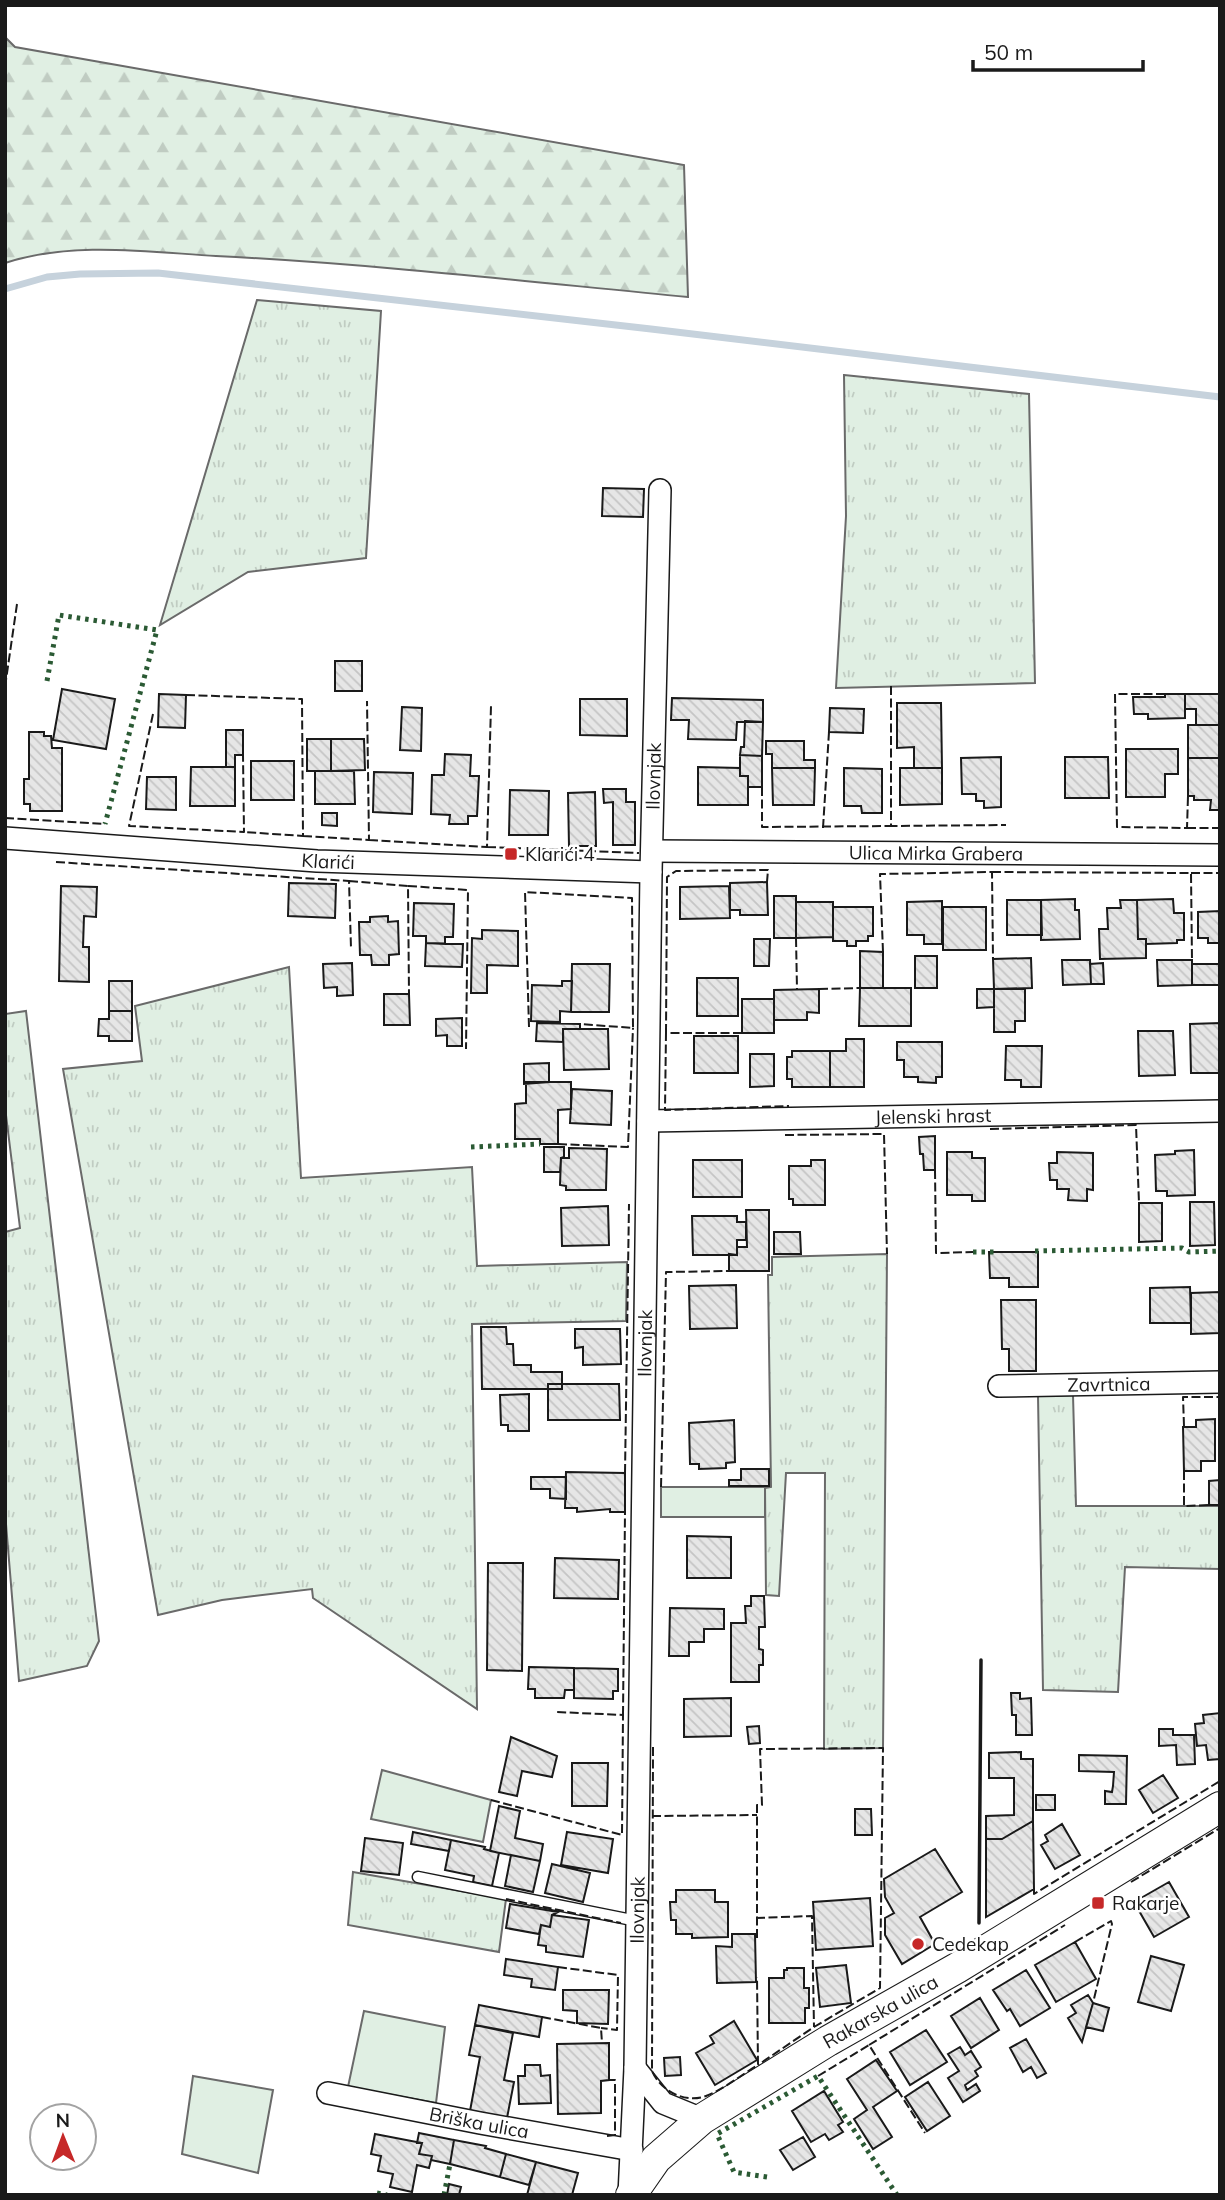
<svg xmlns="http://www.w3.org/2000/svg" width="1225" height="2200" font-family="Mulish,sans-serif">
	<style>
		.grass { fill: url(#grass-tufts); stroke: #6a6a6a; stroke-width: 2 }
		.forest { fill: url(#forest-firs); stroke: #6a6a6a; stroke-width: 2 }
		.green { fill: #e0efe3; stroke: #6a6a6a; stroke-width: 2 }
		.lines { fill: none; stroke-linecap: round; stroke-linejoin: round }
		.stream { stroke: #c6d2dc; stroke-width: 7 }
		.building { fill: url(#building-back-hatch); stroke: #1a1a1a; stroke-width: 2 }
		.service-casing { stroke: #1a1a1a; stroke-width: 13 }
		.minor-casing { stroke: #1a1a1a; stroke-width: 24 }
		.secondary-casing { stroke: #1a1a1a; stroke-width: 32 }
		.service { stroke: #fff; stroke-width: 10 }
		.minor { stroke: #fff; stroke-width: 21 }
		.secondary { stroke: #fff; stroke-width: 30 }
		.hedge { stroke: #2b5a34; stroke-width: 5; stroke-dasharray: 3.5 5; stroke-linecap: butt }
		.fence { stroke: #1a1a1a; stroke-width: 2; stroke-dasharray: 9 3.5; stroke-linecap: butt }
		.wall { stroke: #1a1a1a; stroke-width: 3.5 }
		.poi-dot { fill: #c62828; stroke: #fff; stroke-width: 2.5 }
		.labels { text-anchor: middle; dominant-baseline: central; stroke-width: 5; stroke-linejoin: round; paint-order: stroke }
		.street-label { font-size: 19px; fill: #1a1a1a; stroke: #fff }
		.poi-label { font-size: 19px; fill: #1a1a1a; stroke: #fff; text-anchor: start }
	</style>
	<defs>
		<pattern id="grass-tufts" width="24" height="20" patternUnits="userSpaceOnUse" patternTransform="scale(1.75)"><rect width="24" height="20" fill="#e0efe3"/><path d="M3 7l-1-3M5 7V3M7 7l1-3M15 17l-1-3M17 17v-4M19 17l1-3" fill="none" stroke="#c0ccc2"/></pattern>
		<pattern id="forest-firs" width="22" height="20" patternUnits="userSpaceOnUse" patternTransform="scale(1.75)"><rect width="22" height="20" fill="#e0efe3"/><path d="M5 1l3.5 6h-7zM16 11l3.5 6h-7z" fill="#c0ccc2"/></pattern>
		<pattern id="building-back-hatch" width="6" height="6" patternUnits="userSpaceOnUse" patternTransform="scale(1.75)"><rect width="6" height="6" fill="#e6e6e6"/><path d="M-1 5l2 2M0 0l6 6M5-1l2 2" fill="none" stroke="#c5c5c5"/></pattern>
	</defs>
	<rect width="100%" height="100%" fill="#fff"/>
	<path class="grass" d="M257 300 381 311 366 558 248 572 160 625Z
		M844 375 1029 394 1035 683 836 688 846 516Z
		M289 967 301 1178 472 1167 477 1266 627 1262 626 1321 472 1324 477 1709 313 1598 312 1589 222 1600 158 1615 63 1069 142 1061 135 1006Z
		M26 1011 99 1641 87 1666 19 1681 5 1512V1232L20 1228 5 1107V1014Z
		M887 1254 883 1748 824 1749 825 1473H786L779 1596 766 1595 765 1488 771 1487 768 1275H772V1257Z
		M1073 1395 1076 1506H1220V1569L1125 1567 1118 1692 1043 1690 1038 1396Z
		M353 1872 506 1899 499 1952 348 1925Z"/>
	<path class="forest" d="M5 37 15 47 684 165 688 297C531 282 374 264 216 256 148 252 72 241 5 263Z"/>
	<path class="green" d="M661 1487H765V1517H661Z
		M382 1770 491 1800 483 1842 371 1819Z
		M364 2011 445 2027 436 2103 348 2087Z
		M193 2076 273 2090 258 2173 182 2154Z"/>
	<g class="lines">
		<path class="stream" d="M5 289 47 277 80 274 158 273 651 329 1220 397"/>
	</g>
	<path class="building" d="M603 488 644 489 643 517 602 516Z
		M335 661H362V691H335Z
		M62 689 115 699 106 749 53 740Z
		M159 694 186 695 185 728 158 727Z
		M1165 694H1185V718L1148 719V714H1134L1133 697H1165Z
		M1185 694H1220V725H1196V709H1185Z
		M672 698 763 700V722H737L736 740 688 739 689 720H671Z
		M580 699H627V736L580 735Z
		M897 703H941L942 768H914V747L897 748Z
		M402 707 422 708 421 751 400 750Z
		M830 708 864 709 863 733 829 732Z
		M745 721 763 722 762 756 740 755 741 747H744Z
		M1188 725H1220V758H1188Z
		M226 730H243V755H235V767H226Z
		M29 732H44V736H51L52 748H62V811H30V804H24V779H29Z
		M307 739H331V771H307Z
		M331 739H364L365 770 331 771Z
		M766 741H804V760H815V768H772V754H766Z
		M1126 749H1178V774H1165V797H1126Z
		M445 754 471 755 470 776H479L477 816H468V824H449L450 815 431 814 432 775H444Z
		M740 755 762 756V787H748V776H740Z
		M1001 757V807L984 808V801H976V794H962L961 758Z
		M1065 757H1108L1109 798H1065Z
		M1188 758H1220V810H1210L1211 800H1194V796H1188Z
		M251 761H294V800H251Z
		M191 767H235V806H190Z
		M698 767 740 768V776H748V805H698Z
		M772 768H815L814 805H773Z
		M844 768 882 769V813H862L861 806H844Z
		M900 768H942V804L900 805Z
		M315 771H354L355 804H315Z
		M374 772 413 773 412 814 373 812Z
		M147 777H176V810L146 809Z
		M603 789H626V802H635V845H613V802L604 803Z
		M510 790 549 791 548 835H509Z
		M595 792 596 846H569L568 793Z
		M322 813H337V826L322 825Z
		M767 882 768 915H740V910H730V883Z
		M289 883 336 884 335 918 288 916Z
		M61 886 97 887 96 917 84 916 83 947H89V982L59 981Z
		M729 886 730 918 680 919V887Z
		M774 896H796V938H774Z
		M1075 899V910H1079L1080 939 1041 940V900Z
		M1173 899 1174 913H1184V940H1177V943L1146 944V939H1138L1137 900Z
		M1007 900H1041L1042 935H1007Z
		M1120 900H1137L1138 939H1146V958L1100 959 1099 929H1108L1107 908H1121Z
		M942 901V944H924V935H907V902Z
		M796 902H833V937L796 938Z
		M414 903 454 904 453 937H445V944L426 943V936H413Z
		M833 907H873V936H868V941H856V946H847V941H833Z
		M943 907H986V950H943Z
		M1220 911V943H1208V938H1198V912Z
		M388 916V922L398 921 399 954 389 955V965H372L371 955H360L359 922H370V917Z
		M482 930 518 931V966L487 965V993H471L472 938 482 939Z
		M754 939H770L769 966H754Z
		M426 943 463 944 462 967 425 966Z
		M860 951 883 952V988H860Z
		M915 956H937V988H915Z
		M1031 958 1032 988 994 989 993 959Z
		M1062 960H1090L1091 984 1063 985Z
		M1157 960H1192V985L1158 986Z
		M352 963 353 995 337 996V987L324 988 323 964Z
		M1103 963 1104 984H1091L1090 964Z
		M572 964H610L609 1012H571Z
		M1192 964H1220V985H1192Z
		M697 978H738V1016H697Z
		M109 981H132V1011H109Z
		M562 981H572L571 1012 560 1011V1022L531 1021 532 985 562 986Z
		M860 988H911V1026H859Z
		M819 989V1013L807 1012V1020H774V990Z
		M977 989H994V1007L977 1008Z
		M994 989H1025V1021H1015V1032H994Z
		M384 994H409L410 1025H384Z
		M742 999H774V1033H742Z
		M109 1011H132V1041H109V1036H98L99 1019H109Z
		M462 1018V1046H447V1035L436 1036V1019Z
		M537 1023 580 1024V1029H563V1042L536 1041Z
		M1220 1023V1073H1191L1190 1024Z
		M563 1029H608L609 1069 564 1070Z
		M1138 1031H1173L1175 1075 1139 1076Z
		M694 1036H738V1073H694Z
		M846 1039H864V1087H830V1051H846Z
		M897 1042H942V1077H936V1083L918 1082V1077H904V1060H897Z
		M1006 1046H1042L1041 1087H1021V1080H1005Z
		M792 1051H830V1087H792V1079H787V1057H792Z
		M750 1054H774V1086L750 1087Z
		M549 1063V1082L524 1084V1064Z
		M526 1082H571V1109L558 1110V1144H540V1139H515V1104L526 1103Z
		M572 1089 612 1091 611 1125 570 1123Z
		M935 1136V1170H924L923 1154H920L919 1137Z
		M544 1147H564V1157L561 1158 560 1172H544Z
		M569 1148 607 1149 606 1190H566V1186L560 1185 561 1158H569Z
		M1194 1150 1195 1195 1167 1196V1191H1156L1155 1155 1175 1154V1151Z
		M947 1152H972V1158H985V1201H972V1195H947Z
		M1057 1152 1093 1153V1190L1087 1189V1201L1068 1200 1069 1189H1057V1180H1050L1049 1163H1057Z
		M693 1160H742V1197H693Z
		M811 1160H825V1205H793V1199H789V1166H811Z
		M1190 1202H1214L1215 1245 1190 1246Z
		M1139 1203H1162V1241L1139 1242Z
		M608 1206 609 1245 562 1246 561 1208Z
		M746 1210H769V1271H729V1254L737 1255V1247H747Z
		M692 1216H737V1222H746V1240H737V1255H693Z
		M774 1232H800L801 1254H774Z
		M989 1252H1038V1287H1009V1278H990Z
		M736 1285 737 1328 690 1329 689 1286Z
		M1190 1287 1191 1323H1150V1288Z
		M1220 1292V1333L1191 1334V1293Z
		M1001 1300H1036V1371H1009V1349H1002Z
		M481 1327H506L507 1344H513L514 1365H531V1372H562V1389H482Z
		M575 1329H620L621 1364 583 1365V1347L575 1348Z
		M548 1384H619L620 1420H548Z
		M529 1394V1431H508V1425H501L500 1395Z
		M1215 1419V1461H1201V1471H1184L1183 1427H1196V1420Z
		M734 1420 735 1462 726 1463V1468L699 1469V1464H690L689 1423Z
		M741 1469H769V1486H729V1480H741Z
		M566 1472 625 1473V1512H610V1509L577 1512V1508H565Z
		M531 1477H566V1499L550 1498V1489H531Z
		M1220 1480V1505H1209V1481Z
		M687 1536 731 1537V1578H687Z
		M555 1558 619 1560 618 1599 554 1598Z
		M488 1563H523L522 1671 487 1670Z
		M751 1596H764L765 1627H759V1649L763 1650V1665H759V1682H731V1623H746L745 1606H751Z
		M670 1608 724 1609V1629H704V1642H689V1656H669Z
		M529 1667 574 1668V1690H565L564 1698H535V1689H528Z
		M574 1668 618 1669V1691H613V1699L574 1698Z
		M1011 1693H1020V1699L1031 1698 1032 1735H1016V1715H1012Z
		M731 1698V1736L684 1737V1699Z
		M1220 1713V1759L1208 1760 1206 1745 1197 1746 1195 1724 1204 1723 1203 1715Z
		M759 1726 760 1743 749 1744 747 1727Z
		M1159 1729H1173V1735H1194L1195 1764 1177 1765 1176 1745 1159 1746Z
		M511 1737 557 1756 552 1777 522 1771 517 1796 499 1792Z
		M1021 1752V1759H1033V1821L1002 1839H986V1816L1014 1815V1778H989V1753Z
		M1079 1755 1127 1756 1126 1804H1105V1791L1112 1792 1113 1786 1114 1772 1079 1771Z
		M572 1763H608L607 1806H572Z
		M1163 1775 1178 1798 1153 1813 1139 1790Z
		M1036 1795H1055V1810H1036Z
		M499 1806 520 1811 515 1838 543 1844 540 1861 490 1851Z
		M855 1809H871L872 1835H855Z
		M1033 1821 1034 1889 986 1917V1839H1002Z
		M1062 1824 1080 1855 1055 1869 1041 1845 1048 1841 1045 1835Z
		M413 1832 451 1840 449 1851 411 1844Z
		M567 1832 613 1839 608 1873 561 1865Z
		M365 1838 403 1843 399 1875 361 1871Z
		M451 1840 485 1847 484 1849 499 1853 492 1886 473 1882 474 1876 445 1870Z
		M935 1849 962 1892 920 1917 935 1944 902 1964 885 1935V1918L894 1913 885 1897 884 1879Z
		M511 1855 540 1861 533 1892 505 1886Z
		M552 1864 590 1873 583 1902 545 1893Z
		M1169 1882 1189 1917 1154 1937 1134 1902Z
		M676 1890H715V1902H728V1937L692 1938V1934H676V1920H671L670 1902H676Z
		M870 1898 873 1946 816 1950 813 1902Z
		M510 1904 558 1912 552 1915 550 1927 541 1925 539 1934 506 1928Z
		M552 1915 589 1920 583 1957 546 1952V1946L538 1945 541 1925 550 1927Z
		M732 1934H755L756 1982 717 1983 716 1946 732 1947Z
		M1075 1942 1096 1979 1056 2002 1035 1965Z
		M1151 1956 1184 1965 1171 2011 1138 2002Z
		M506 1959 558 1967 555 1990 531 1987 532 1979 504 1975Z
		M846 1965 851 2003 820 2007 816 1968Z
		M787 1968H804V1988H809V2008H805V2023H769V1978H784V1970H787Z
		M1026 1970 1050 2008 1020 2026 1010 2009 1007 2011 993 1990Z
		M563 1990H609L608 2024 577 2023V2011L563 2010Z
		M1088 1995 1093 2003 1082 2042 1068 2018 1076 2013 1071 2005Z
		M980 1998 999 2030 971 2048 951 2016Z
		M1093 2003 1109 2008 1103 2031 1086 2027Z
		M479 2005 542 2017 539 2037 475 2025Z
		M734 2021 757 2060 715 2085 696 2053 714 2043 710 2036Z
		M475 2025 513 2033 504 2080 514 2082 507 2118 470 2111 480 2057 469 2055Z
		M926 2030 947 2062 910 2085 890 2052Z
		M1026 2039 1046 2073 1037 2078 1031 2067 1023 2072 1010 2048Z
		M609 2043V2080L601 2081V2113L558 2114 557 2044Z
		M960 2047 965 2055 971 2051 981 2067 975 2071 978 2076 965 2085 967 2090 976 2084 980 2091 963 2102 948 2078 959 2071 948 2054Z
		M680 2057 681 2075 665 2076 664 2058Z
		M876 2060 897 2091 873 2107 892 2137 873 2149 854 2119 867 2110 847 2079Z
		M525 2065H540L541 2076 550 2075 551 2103 519 2104 518 2076H525Z
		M928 2082 950 2116 927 2131 905 2097Z
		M824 2091 843 2122 838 2125 843 2132 829 2140 825 2134 811 2142 792 2111Z
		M419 2133 454 2140 450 2164 431 2160 432 2156 419 2154 422 2143H417Z
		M375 2134 422 2143 419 2154 432 2156 429 2168 417 2165 412 2192 390 2187 393 2174 378 2171 381 2156 371 2154Z
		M803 2137 815 2157 793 2170 780 2150Z
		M454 2140 486 2146 485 2148 506 2154 500 2177 450 2164Z
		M506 2154 536 2162 529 2185 500 2177Z
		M536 2162 578 2173 572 2195H527Z
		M449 2184 461 2187 459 2195H447Z"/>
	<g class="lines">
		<g class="service-casing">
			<path id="service" d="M418 1877 637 1921"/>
		</g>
		<g class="minor-casing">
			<g id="minor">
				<path id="s1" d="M5 838 317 861 651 872"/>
				<path id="s2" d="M652 851 1220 855"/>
				<path id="s3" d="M648 1121 1220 1111"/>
				<path id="s4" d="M999 1386 1220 1382"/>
				<path d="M635 2068 663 2103 702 2119"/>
				<path id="s5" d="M328 2093 480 2123 632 2150"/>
				<path id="s6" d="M629 2195 635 2068 651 872 660 490"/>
			</g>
		</g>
		<g class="secondary-casing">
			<g id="secondary">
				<path id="s7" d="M631 2195 656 2159 702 2119 828 2041 957 1968 1220 1807"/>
			</g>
		</g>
		<use href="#service" class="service"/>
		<use href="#minor" class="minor"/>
		<use href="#secondary" class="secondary"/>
		<path class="hedge" d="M47 681 59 615 157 630 105 824
			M471 1147 540 1144
			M1035 1251 1182 1248 1189 1252 1220 1251
			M973 1252H994
			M767 2177 734 2172 717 2134 818 2076 897 2195
			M377 2193 387 2195
			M444 2195 450 2164"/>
		<path class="fence" d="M891 686V826L1006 825
			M5 687 17 604
			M1165 694H1115L1117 827 1187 828 1188 796
			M186 695 302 699 303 836 244 832
			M153 714 129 826 244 832 243 755
			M762 787V827L891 826
			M5 818 105 824
			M823 828 829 732
			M1187 828H1220
			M303 836 369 840 367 701
			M369 840 487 847 491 706
			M487 847 639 853
			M56 862 349 881 351 948
			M992 872 1191 873 1192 960
			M1191 873H1220
			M349 881 408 886 409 994
			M408 886 468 890 466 1049
			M796 938 797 989
			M883 952 880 874 992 872 993 959
			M819 989 860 988
			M529 1027 525 892 632 898 633 1028 580 1024
			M666 1033 667 877 676 871 768 870 767 882
			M742 1033H666L665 1110 789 1106
			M990 1129 1136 1125 1139 1203
			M785 1135 884 1134 887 1254
			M558 1144 628 1147 633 1028
			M935 1170 936 1253 973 1252
			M1184 1426 1183 1397H1220
			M1184 1471V1506L1209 1505
			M625 1473 629 1204
			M661 1487 666 1272 729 1271
			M623 1715 625 1512
			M653 1747 652 2071C660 2090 684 2104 706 2096 724 2089 741 2075 758 2065L757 1977
			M491 1800 622 1835 623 1715 557 1712
			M652 1816 757 1815
			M1131 1882 1220 1828
			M1034 1889V1894L1220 1781
			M506 1899 621 1923
			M756 1918 812 1916 814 2027
			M757 1938V1805H762L760 1749 883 1748 880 1988 814 2027 758 2065
			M1075 1942 1111 1921 1112 1924 1093 2003
			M558 1967 618 1975 617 2030 601 2028
			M542 2017 601 2028 602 2043
			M869 2045 1065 1925
			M818 2076 869 2045 925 2133
			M607 2136 615 2135V2080H609"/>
		<path class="wall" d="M979 1923 981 1660"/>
	</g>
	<g class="poi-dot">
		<rect x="504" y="847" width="14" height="14" rx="3.5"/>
		<rect x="1091" y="1896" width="14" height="14" rx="3.5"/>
		<circle cx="918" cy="1944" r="7"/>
	</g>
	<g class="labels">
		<g class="street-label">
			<text stroke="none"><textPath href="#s6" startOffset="1419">Ilovnjak</textPath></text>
			<text stroke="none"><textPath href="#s2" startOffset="284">Ulica Mirka Grabera</textPath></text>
			<text stroke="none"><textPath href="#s1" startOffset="324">Klarići</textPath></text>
			<text stroke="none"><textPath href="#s3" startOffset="285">Jelenski hrast</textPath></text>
			<text stroke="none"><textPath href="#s6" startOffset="852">Ilovnjak</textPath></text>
			<text stroke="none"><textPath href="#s4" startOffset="110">Zavrtnica</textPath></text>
			<text stroke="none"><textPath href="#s6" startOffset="285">Ilovnjak</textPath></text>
			<text stroke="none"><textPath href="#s7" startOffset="313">Rakarska ulica</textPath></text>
			<text stroke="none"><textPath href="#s5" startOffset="154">Briška ulica</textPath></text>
		</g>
		<g class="poi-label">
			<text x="525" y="854">Klarići 4</text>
			<text x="1112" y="1903">Rakarje</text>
			<text x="932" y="1944">Cedekap</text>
		</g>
	</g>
	<rect width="1225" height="2200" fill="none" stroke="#1a1a1a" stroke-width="14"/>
	<g transform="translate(63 2137) rotate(359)"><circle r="33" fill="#ffffff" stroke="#a3a3a3" stroke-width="2"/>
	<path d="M0-5L12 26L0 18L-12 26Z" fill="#c62828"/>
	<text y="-10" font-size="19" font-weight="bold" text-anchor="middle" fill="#1a1a1a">N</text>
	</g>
	<path d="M973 60v10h170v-10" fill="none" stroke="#1a1a1a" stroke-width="3.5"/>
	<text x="984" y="60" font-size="21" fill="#1a1a1a" stroke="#ffffff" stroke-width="5" paint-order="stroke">50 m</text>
</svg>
